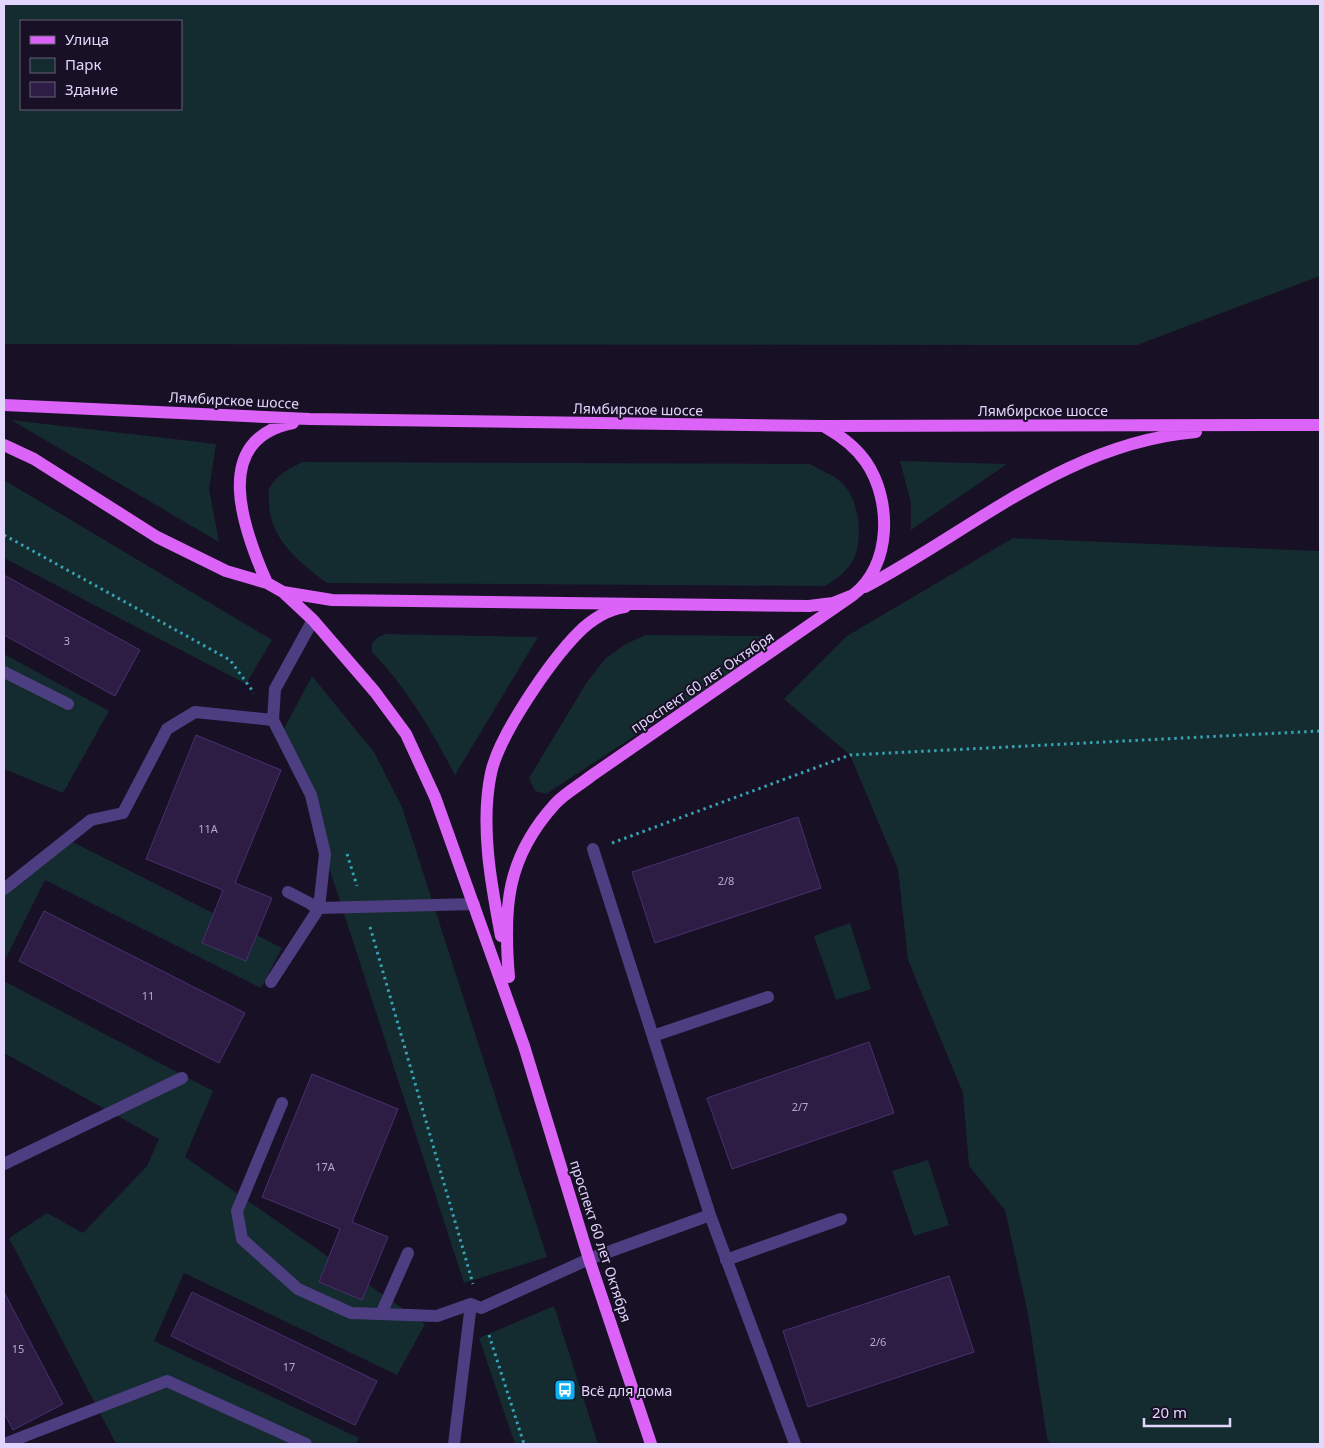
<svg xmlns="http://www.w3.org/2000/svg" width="1324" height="1448" font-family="'Noto Sans',sans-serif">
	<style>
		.green { fill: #142b2f; fill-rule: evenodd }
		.building { fill: #2d1d45; stroke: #493070 }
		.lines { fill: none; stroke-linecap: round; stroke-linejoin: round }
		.path { stroke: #36a2b2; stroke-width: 3; stroke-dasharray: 2.5 4; stroke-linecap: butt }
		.minor { stroke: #4d3e82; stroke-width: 12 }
		.major { stroke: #dc63f7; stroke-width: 12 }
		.labels { text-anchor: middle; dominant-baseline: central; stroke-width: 4; stroke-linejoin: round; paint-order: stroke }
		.number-label { font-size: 11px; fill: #b5a8cf }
		.street-label { font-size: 14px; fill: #e2d6fd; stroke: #181025 }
		.poi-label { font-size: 14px; fill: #e2d6fd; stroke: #181025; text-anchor: start }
	</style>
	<rect width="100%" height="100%" fill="#181025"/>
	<path class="green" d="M4 4H1320V276L1137 345 4 344ZM21 21H181V109H21Z
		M11 420 216 444 209 489 219 542Z
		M900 461 1007 464 911 530V503Z
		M302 462 810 464C820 470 833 475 841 482 859 499 863 534 855 556 849 570 837 579 825 586L327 583C300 563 269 539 269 502 269 498 267 491 270 487 277 474 290 469 302 462Z
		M4 480 272 640 246 684 4 558Z
		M1013 538 1320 551V1444H1050L1047 1438 1028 1314 1005 1210 969 1166 963 1093 908 960 898 869 850 755 784 699 847 636Z
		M386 634 538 637 455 775C431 730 408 689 372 652V643L378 637Z
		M645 635 761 636 768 643 763 652 546 794 535 791 529 778 587 682 605 659 624 645Z
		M4 654 109 711 63 793 4 769Z
		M312 676 374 752 402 807 547 1257 464 1283 284 729Z
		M61 836 282 948 261 988 45 880 4 962V887Z
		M850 923 871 989 836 1000 814 936Z
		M4 981 213 1091 185 1157 425 1324 397 1375 184 1273 154 1341 359 1438 356 1444H118L115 1442 9 1238 47 1213 83 1233 147 1166 159 1139 4 1053Z
		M928 1160 949 1225 914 1236 892 1171Z
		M554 1306 598 1444H515L479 1338Z"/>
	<path class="building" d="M4 575 140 650 115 696 4 635Z
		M196 735 281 770 235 883 272 898 246 961 202 943 223 890 146 859Z
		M798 817 821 888 655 943 632 872Z
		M44 911 245 1013 219 1063 19 961Z
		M869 1042 894 1113 732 1169 707 1098Z
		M312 1074 398 1109 352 1222 388 1237 362 1300 319 1282 340 1229 262 1197Z
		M949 1276 974 1352 808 1407 783 1331Z
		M4 1292 63 1404 13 1430 4 1413Z
		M192 1292 377 1381 355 1425 171 1336Z"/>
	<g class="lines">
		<path class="path" d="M4 535 230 660 254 693
			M612 843 850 755 1320 731
			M347 854 357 886
			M370 927 473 1284
			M489 1335 524 1444"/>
		<path class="minor" d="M4 672 68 704
			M593 849 710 1215 795 1444
			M4 889 91 820 123 813 167 729 195 712 273 720
			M288 892 319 908 325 854 311 795 273 720 275 689 313 620
			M312 905 319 908 474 904
			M271 982 319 908
			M653 1036 768 997
			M282 1103 237 1211 242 1239 298 1289 351 1313 437 1316 471 1304 481 1308 589 1259 710 1215
			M4 1164 182 1078
			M726 1260 841 1219
			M381 1314 408 1253
			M4 1444 167 1381 306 1444
			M454 1444 471 1304"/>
		<path class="major" d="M4 405 310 419 823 426 1320 425
			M4 445 34 459 157 537 226 571 267 583 283 592 332 600 809 606 833 603 853 595
			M267 583C244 531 209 439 293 423
			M865 587C974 529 1067 443 1196 432
			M283 592 313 620 375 692 406 734 435 797 524 1046 589 1259 651 1444
			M501 936C491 884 480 825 491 773 499 735 551 660 579 632 591 620 608 609 625 607
			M509 977C503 908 506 858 555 804 565 793 580 785 591 776L853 595C892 566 892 500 866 462 855 446 841 436 825 427"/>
	</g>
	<defs>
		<g id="bus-square" transform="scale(1.125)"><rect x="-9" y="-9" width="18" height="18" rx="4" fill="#0db0f3" stroke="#181025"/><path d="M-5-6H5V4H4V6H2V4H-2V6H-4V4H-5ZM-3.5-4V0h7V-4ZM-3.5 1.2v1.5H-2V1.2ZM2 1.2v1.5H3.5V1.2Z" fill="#fff"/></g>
	</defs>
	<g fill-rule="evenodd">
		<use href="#bus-square" x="565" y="1390"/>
	</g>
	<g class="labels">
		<g class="number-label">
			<text x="67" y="640">3</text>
			<text x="208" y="828">11А</text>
			<text x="726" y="880">2/8</text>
			<text x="148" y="995">11</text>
			<text x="800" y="1106">2/7</text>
			<text x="325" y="1166">17А</text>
			<text x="878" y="1341">2/6</text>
			<text x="18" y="1348">15</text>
			<text x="289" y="1366">17</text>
		</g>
		<g class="street-label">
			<text transform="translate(234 400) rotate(3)">Лямбирское шоссе</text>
			<text transform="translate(638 409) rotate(1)">Лямбирское шоссе</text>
			<text x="1043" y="410">Лямбирское шоссе</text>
			<text transform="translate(702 682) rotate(-34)">проспект 60 лет Октября</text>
			<text transform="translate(601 1241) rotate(72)">проспект 60 лет Октября</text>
		</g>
		<g class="poi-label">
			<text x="581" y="1390">Всё для дома</text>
		</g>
	</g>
	<rect width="1324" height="1448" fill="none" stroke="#e2d6fd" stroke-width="10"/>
	<rect x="20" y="20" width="162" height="90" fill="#181025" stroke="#695f7b"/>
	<rect x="30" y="36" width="25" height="8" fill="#dc63f7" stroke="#695f7b"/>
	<text x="65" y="45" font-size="15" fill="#e2d6fd">Улица</text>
	<rect x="30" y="58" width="25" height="15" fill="#142b2f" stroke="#695f7b"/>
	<text x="65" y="70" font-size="15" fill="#e2d6fd">Парк</text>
	<rect x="30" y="82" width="25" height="15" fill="#2d1d45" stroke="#695f7b"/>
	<text x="65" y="95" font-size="15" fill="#e2d6fd">Здание</text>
	<path d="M1144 1418v8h86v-8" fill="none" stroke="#e2d6fd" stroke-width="2.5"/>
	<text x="1152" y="1418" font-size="15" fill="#e2d6fd" stroke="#181025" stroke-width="4" paint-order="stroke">20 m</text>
</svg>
